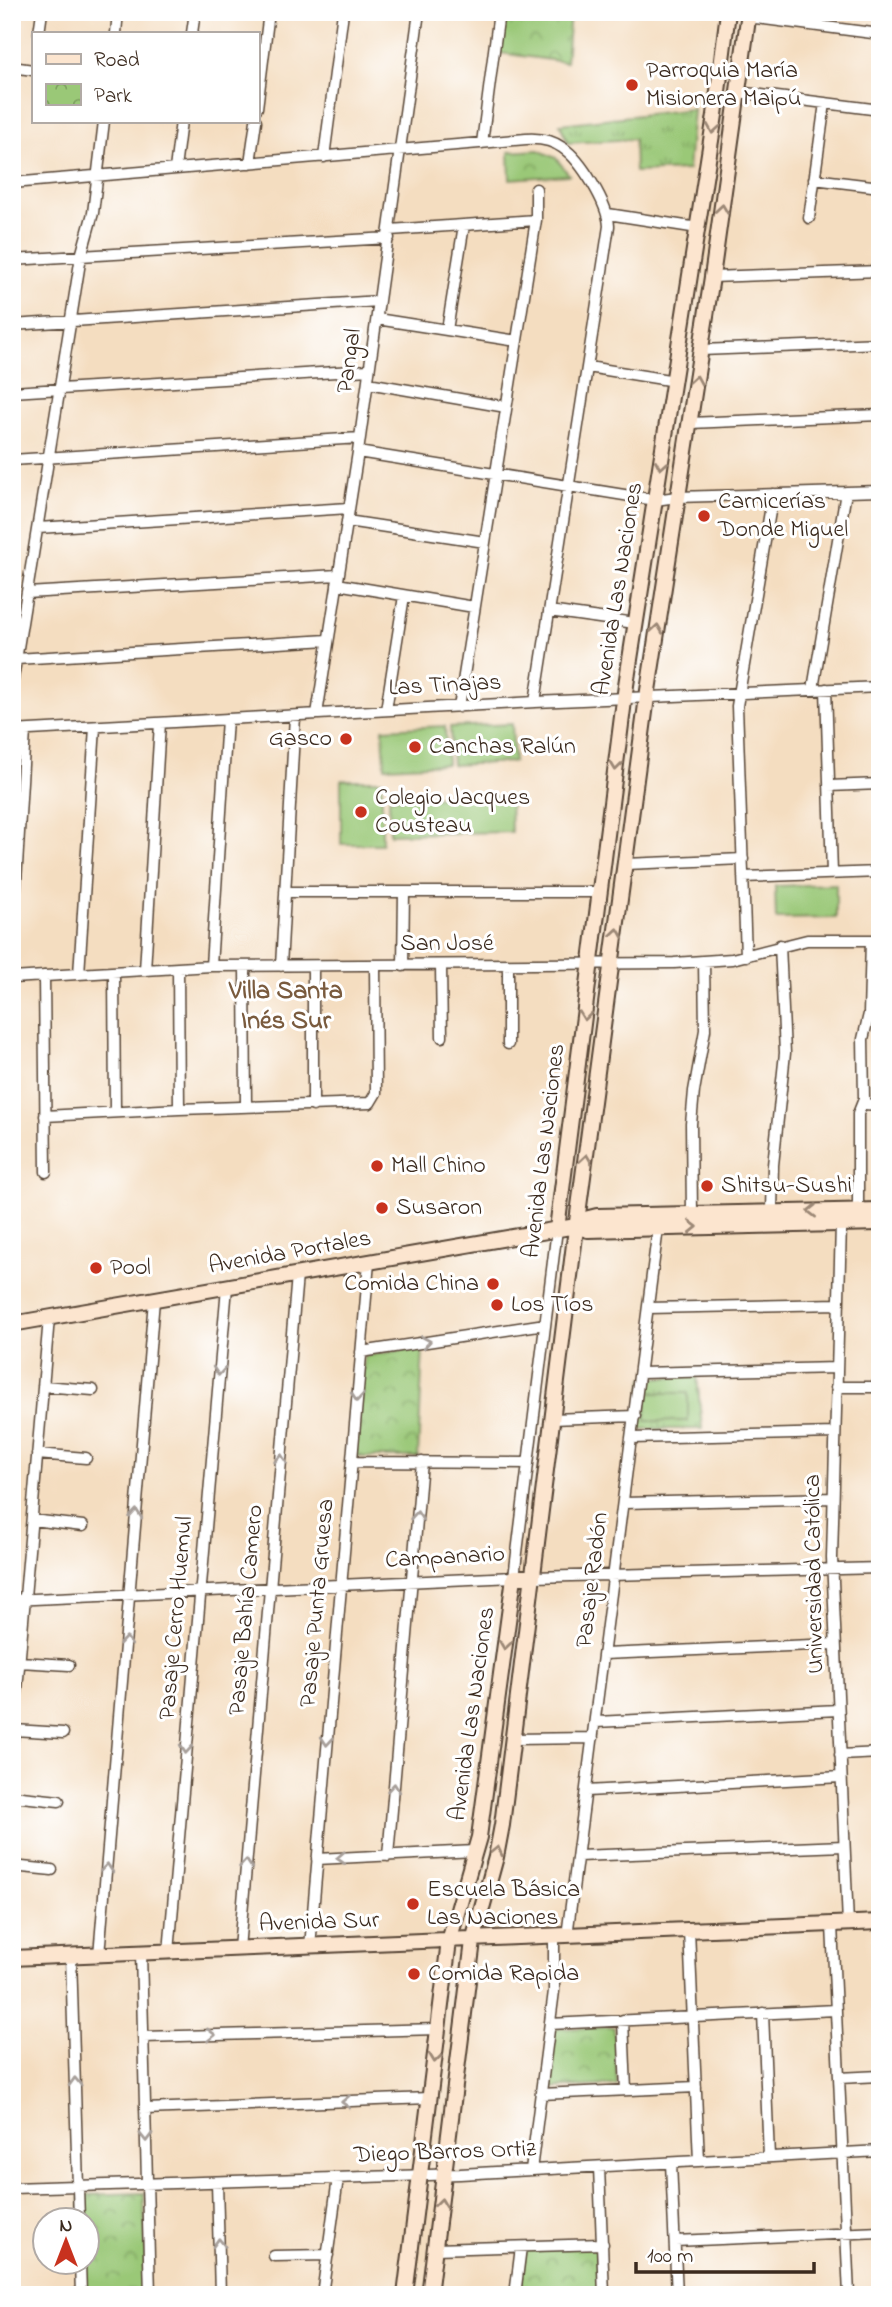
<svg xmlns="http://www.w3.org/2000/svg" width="892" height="2307" font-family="'Indie Flower',sans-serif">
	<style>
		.grass { fill: url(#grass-tufts); stroke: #6a794a; stroke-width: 2 }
		.park { fill: url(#park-crowns); stroke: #6a794a; stroke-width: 2 }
		.pitch { fill: #9ac877; stroke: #6a794a; stroke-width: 2 }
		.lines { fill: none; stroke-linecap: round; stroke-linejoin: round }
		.street-casing { stroke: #574536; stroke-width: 13 }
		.secondary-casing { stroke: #574536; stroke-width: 18 }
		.street { stroke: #fff; stroke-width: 10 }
		.secondary { stroke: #fce5cf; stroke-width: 14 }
		.oneway { stroke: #9c8876 }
		.oneway2 { stroke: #a79f9a }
		.poi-dot { fill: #c8321e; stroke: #fff; stroke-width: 2.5 }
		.labels { text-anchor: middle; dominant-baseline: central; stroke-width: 6; stroke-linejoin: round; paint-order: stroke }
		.poi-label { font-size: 24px; fill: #3b2a1e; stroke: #fff; text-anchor: start }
		.street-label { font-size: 24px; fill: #3b2a1e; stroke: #fff }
		.neighbourhood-label { font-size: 26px; font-weight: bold; fill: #7a5b3e; stroke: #fff }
	</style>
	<defs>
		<pattern id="grass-tufts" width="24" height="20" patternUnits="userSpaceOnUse" patternTransform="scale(1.75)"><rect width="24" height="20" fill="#9ac877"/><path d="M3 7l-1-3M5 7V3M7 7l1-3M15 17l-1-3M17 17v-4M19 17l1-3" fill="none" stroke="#7fa361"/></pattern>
		<pattern id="park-crowns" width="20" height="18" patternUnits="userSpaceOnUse" patternTransform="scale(1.75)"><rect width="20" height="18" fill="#9ac877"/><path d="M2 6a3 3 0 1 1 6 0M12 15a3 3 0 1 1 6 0" fill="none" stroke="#7fa361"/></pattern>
	</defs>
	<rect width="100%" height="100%" fill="#fff"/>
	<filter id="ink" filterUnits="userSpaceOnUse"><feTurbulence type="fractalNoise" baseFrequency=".0143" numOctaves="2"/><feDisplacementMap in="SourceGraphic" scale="14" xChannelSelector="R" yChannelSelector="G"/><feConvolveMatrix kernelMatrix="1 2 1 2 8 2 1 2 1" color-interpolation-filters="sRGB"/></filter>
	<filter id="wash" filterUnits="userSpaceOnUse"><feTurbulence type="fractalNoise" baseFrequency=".00686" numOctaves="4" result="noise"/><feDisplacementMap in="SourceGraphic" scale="28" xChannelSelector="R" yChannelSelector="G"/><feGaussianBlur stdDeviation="1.57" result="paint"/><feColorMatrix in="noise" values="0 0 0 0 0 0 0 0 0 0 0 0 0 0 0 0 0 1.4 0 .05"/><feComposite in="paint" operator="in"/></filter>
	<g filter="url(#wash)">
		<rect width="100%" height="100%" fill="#f4ddc0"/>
		<path class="grass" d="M693 109 688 170 635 172 634 139 568 143 560 124Z
			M697 1376 702 1429H638L643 1378Z"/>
		<path class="park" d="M504 12H570L566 62 499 53Z
			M538 150 556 158 569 175 510 179 509 152Z
			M423 1347 418 1457H355L364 1356Z
			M614 2027 617 2085 546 2088 554 2029Z
			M144 2193 147 2295H83L82 2262H88V2220L81 2219 80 2195Z
			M597 2246 599 2295H520L525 2249Z"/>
		<path class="pitch" d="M512 724 514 762 452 765 450 727Z
			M445 726 447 764 385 767 383 729Z
			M341 780H382V844H341Z
			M510 796 511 832 390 834 389 798Z
			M836 884V918L776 919 775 886Z
			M646 1393H688V1421H646Z"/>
	</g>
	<g filter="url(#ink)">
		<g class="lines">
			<g class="street-casing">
				<path id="street" d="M748 17 880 34
					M39 33 42 12
					M116 33 118 12
					M192 33 195 12
					M12 67 33 70
					M738 92 880 110
					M257 108 269 12
					M482 143 499 12
					M324 157 343 12
					M250 163 256 121
					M175 169 181 121
					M814 179 880 187
					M12 183 526 139C540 138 552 140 563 148 581 160 608 204 609 226L535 702
					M608 214 698 228
					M809 218 825 103
					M390 230 536 220
					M12 260 389 238
					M712 277 880 271
					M377 319 517 341
					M12 325 379 301
					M447 330 464 225
					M701 350 880 343
					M588 367 675 381
					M368 383 506 407
					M12 392 369 370
					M690 423 880 415
					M358 452 655 500 677 497 880 491
					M12 460 360 438
					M878 491 880 480
					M347 521 485 542
					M38 528 349 508
					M337 584 474 607
					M27 593 338 575
					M549 611 635 623
					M16 659 328 640
					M12 685 81 256 93 213 104 121
					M813 689 846 492
					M826 689 832 873
					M459 707 536 220V189
					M386 710 404 596
					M317 714 358 452 419 12
					M12 731 535 702 880 687
					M829 786 880 784
					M626 864 743 859
					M743 877 880 872
					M285 892H600
					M12 950 25 731
					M746 956 737 706 773 494
					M211 966 227 719
					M245 966 246 1107
					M281 966 295 716
					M313 966V1106
					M403 966 404 892
					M441 966 442 1037
					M178 968 179 1109
					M145 970 160 723
					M114 972 115 1112
					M79 974 95 727
					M44 976 46 1172
					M12 978 211 966 674 963 732 959 807 940H880
					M508 1044V965
					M863 1104 880 1105
					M45 1116 179 1109 370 1103 376 1093 375 966
					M858 1210V1114L864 1099 863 1039 869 1014 871 940
					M772 1212 773 1165 785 1053 780 945
					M692 1214 691 1124 694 1091 705 1030 704 961
					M841 1224 832 1558 848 1924
					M648 1308 839 1304
					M361 1352 545 1324
					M640 1373 837 1368
					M43 1386 93 1390
					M836 1387H880
					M552 1419 635 1416
					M632 1438 835 1433
					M37 1454 86 1458
					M352 1462 528 1463
					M624 1503 833 1498
					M32 1520 83 1526
					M533 1577 880 1568
					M12 1600 514 1577 557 1229
					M604 1654 835 1644
					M20 1662 69 1665
					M596 1722 838 1710
					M14 1730 63 1733
					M513 1739 593 1738
					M12 1748 49 1318
					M840 1755 880 1753
					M587 1791 841 1777
					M12 1796 59 1801
					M388 1856 422 1462
					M578 1856 844 1846
					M317 1859 475 1851
					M12 1866 52 1870
					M832 1925 849 2295
					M689 1930 699 2161
					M567 1936 658 1228
					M310 1947 369 1262
					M239 1949 297 1275
					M169 1952 227 1287
					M141 1953 150 2295
					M99 1955 154 1300
					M71 1956 79 2220
					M763 2013 769 2157
					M623 2020 626 2090
					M550 2024 836 2010
					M143 2037 438 2029
					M839 2078 880 2076
					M541 2094 696 2087
					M145 2109 429 2098
					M671 2163 677 2295
					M599 2167 604 2295
					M531 2170 554 1991V1937
					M217 2182 220 2295
					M12 2188 460 2174 880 2151
					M675 2241 880 2232
					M435 2249 603 2244
					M274 2256 328 2255
					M80 2262 81 2295
					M322 2295 338 2178
					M515 2295 521 2247"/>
			</g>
			<g class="secondary-casing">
				<path id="secondary" d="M576 1226 588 1230 880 1223
					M557 1229 626 685 715 115 728 12
					M12 1324 576 1226 589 1218 597 1216 880 1210
					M12 1958 880 1922
					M405 2295 449 1941 479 1837 514 1577H533
					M429 2295 473 1941 496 1857 502 1825 574 1244 647 697 712 277 749 12"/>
			</g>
			<use href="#street" class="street"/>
			<use href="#secondary" class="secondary"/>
		</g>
		<defs><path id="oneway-chevron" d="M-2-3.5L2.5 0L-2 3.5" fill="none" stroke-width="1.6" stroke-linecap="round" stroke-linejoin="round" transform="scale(1.75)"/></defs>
		<g class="oneway">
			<use href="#oneway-chevron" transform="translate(713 129) rotate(99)"/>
			<use href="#oneway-chevron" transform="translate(722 209) rotate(-82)"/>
			<use href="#oneway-chevron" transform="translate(696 380) rotate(-81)"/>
			<use href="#oneway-chevron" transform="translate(661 465) rotate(100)"/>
			<use href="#oneway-chevron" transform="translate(657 629) rotate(-82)"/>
			<use href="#oneway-chevron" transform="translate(616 766) rotate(97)"/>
			<use href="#oneway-chevron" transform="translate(617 933) rotate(-82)"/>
			<use href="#oneway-chevron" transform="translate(585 1016) rotate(97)"/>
			<use href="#oneway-chevron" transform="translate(586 1159) rotate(-82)"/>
			<use href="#oneway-chevron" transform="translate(812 1211) rotate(179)"/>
			<use href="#oneway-chevron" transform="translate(693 1227) rotate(-1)"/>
			<use href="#oneway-chevron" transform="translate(505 1645) rotate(98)"/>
			<use href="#oneway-chevron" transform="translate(497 1851) rotate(-77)"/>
			<use href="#oneway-chevron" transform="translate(435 2058) rotate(97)"/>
			<use href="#oneway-chevron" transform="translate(441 2203) rotate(-83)"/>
		</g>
		<g class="oneway2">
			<use href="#oneway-chevron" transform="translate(426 1342) rotate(-9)"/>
			<use href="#oneway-chevron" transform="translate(219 1371) rotate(95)"/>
			<use href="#oneway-chevron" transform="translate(357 1397) rotate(95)"/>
			<use href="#oneway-chevron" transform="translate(281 1459) rotate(-85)"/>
			<use href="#oneway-chevron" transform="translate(136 1514) rotate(-85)"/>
			<use href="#oneway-chevron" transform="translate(417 1516) rotate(-85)"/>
			<use href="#oneway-chevron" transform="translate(126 1641) rotate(-85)"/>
			<use href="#oneway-chevron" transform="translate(327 1741) rotate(95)"/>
			<use href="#oneway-chevron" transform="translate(186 1749) rotate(95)"/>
			<use href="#oneway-chevron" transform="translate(394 1788) rotate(-85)"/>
			<use href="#oneway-chevron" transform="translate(341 1858) rotate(177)"/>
			<use href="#oneway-chevron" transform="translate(246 1864) rotate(-85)"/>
			<use href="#oneway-chevron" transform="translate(107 1868) rotate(-85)"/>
			<use href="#oneway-chevron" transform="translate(211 2035) rotate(-1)"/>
			<use href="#oneway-chevron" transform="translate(75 2082) rotate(-92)"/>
			<use href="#oneway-chevron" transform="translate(346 2102) rotate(178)"/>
			<use href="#oneway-chevron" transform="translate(146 2137) rotate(89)"/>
			<use href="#oneway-chevron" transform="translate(219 2243) rotate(-92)"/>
		</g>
	</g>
	<g class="poi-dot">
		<circle cx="632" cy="85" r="7"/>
		<circle cx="704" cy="516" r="7"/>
		<circle cx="346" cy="739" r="7"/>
		<circle cx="415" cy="747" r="7"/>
		<circle cx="361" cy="812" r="7"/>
		<circle cx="377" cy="1166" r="7"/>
		<circle cx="707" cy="1186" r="7"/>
		<circle cx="382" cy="1208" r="7"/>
		<circle cx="96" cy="1268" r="7"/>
		<circle cx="493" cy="1284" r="7"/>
		<circle cx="497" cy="1305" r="7"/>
		<circle cx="413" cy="1904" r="7"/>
		<circle cx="414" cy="1974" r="7"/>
	</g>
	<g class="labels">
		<g class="poi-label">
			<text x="646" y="71">Parroquia María<tspan x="646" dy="28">Misionera Maipú</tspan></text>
			<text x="718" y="502">Carnicerías<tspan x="718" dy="28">Donde Miguel</tspan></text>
			<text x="332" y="739" text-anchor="end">Gasco</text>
			<text x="429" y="747">Canchas Ralún</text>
			<text x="375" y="798">Colegio Jacques<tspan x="375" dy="28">Cousteau</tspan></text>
			<text x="391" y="1166">Mall Chino</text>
			<text x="721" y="1186">Shitsu-Sushi</text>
			<text x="396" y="1208">Susaron</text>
			<text x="110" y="1268">Pool</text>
			<text x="479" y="1284" text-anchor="end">Comida China</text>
			<text x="511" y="1305">Los Tíos</text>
			<text x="427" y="1890">Escuela Básica<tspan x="427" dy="28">Las Naciones</tspan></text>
			<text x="428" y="1974">Comida Rapida</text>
		</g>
		<g class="street-label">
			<text transform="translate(350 361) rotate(-82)">Pangal</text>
			<text transform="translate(619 589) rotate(-81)">Avenida Las Naciones</text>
			<text transform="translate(445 686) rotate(-3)">Las Tinajas</text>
			<text x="447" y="944">San José</text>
			<text transform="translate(545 1151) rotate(-83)">Avenida Las Naciones</text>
			<text transform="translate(290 1253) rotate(-10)">Avenida Portales</text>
			<text transform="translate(445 1558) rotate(-3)">Campanario</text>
			<text transform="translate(815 1574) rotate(-91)">Universidad Católica</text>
			<text transform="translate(593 1580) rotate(-83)">Pasaje Radón</text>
			<text transform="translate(318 1603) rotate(-85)">Pasaje Punta Gruesa</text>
			<text transform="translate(247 1610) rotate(-85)">Pasaje Bahía Camero</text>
			<text transform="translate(177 1618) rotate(-85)">Pasaje Cerro Huemul</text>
			<text transform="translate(473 1714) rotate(-82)">Avenida Las Naciones</text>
			<text transform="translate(319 1923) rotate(-2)">Avenida Sur</text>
			<text transform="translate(445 2153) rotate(-2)">Diego Barros Ortiz</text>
		</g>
		<g class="neighbourhood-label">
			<text x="286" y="992">Villa Santa<tspan x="286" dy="30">Inés Sur</tspan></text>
		</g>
	</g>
	<rect width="892" height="2307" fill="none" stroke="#fff" stroke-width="42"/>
	<rect x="32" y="32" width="228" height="91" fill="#ffffff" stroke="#b1aaa5" stroke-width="2"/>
	<rect x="46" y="54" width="35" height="10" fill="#fce5cf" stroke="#b1aaa5" stroke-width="2"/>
	<text x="94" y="66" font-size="21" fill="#3b2a1e">Road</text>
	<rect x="46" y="84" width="35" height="21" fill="url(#park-crowns)" stroke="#b1aaa5" stroke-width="2"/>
	<text x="94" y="102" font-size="21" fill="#3b2a1e">Park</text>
	<g transform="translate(66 2241)"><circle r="33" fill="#ffffff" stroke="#b1aaa5" stroke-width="2"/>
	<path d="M0-5L12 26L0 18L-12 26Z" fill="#c8321e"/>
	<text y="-10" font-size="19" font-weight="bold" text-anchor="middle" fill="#3b2a1e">N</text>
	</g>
	<path d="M636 2262v10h178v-10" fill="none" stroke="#3b2a1e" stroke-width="3.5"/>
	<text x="647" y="2262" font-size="21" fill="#3b2a1e" stroke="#ffffff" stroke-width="5" paint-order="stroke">100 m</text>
</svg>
